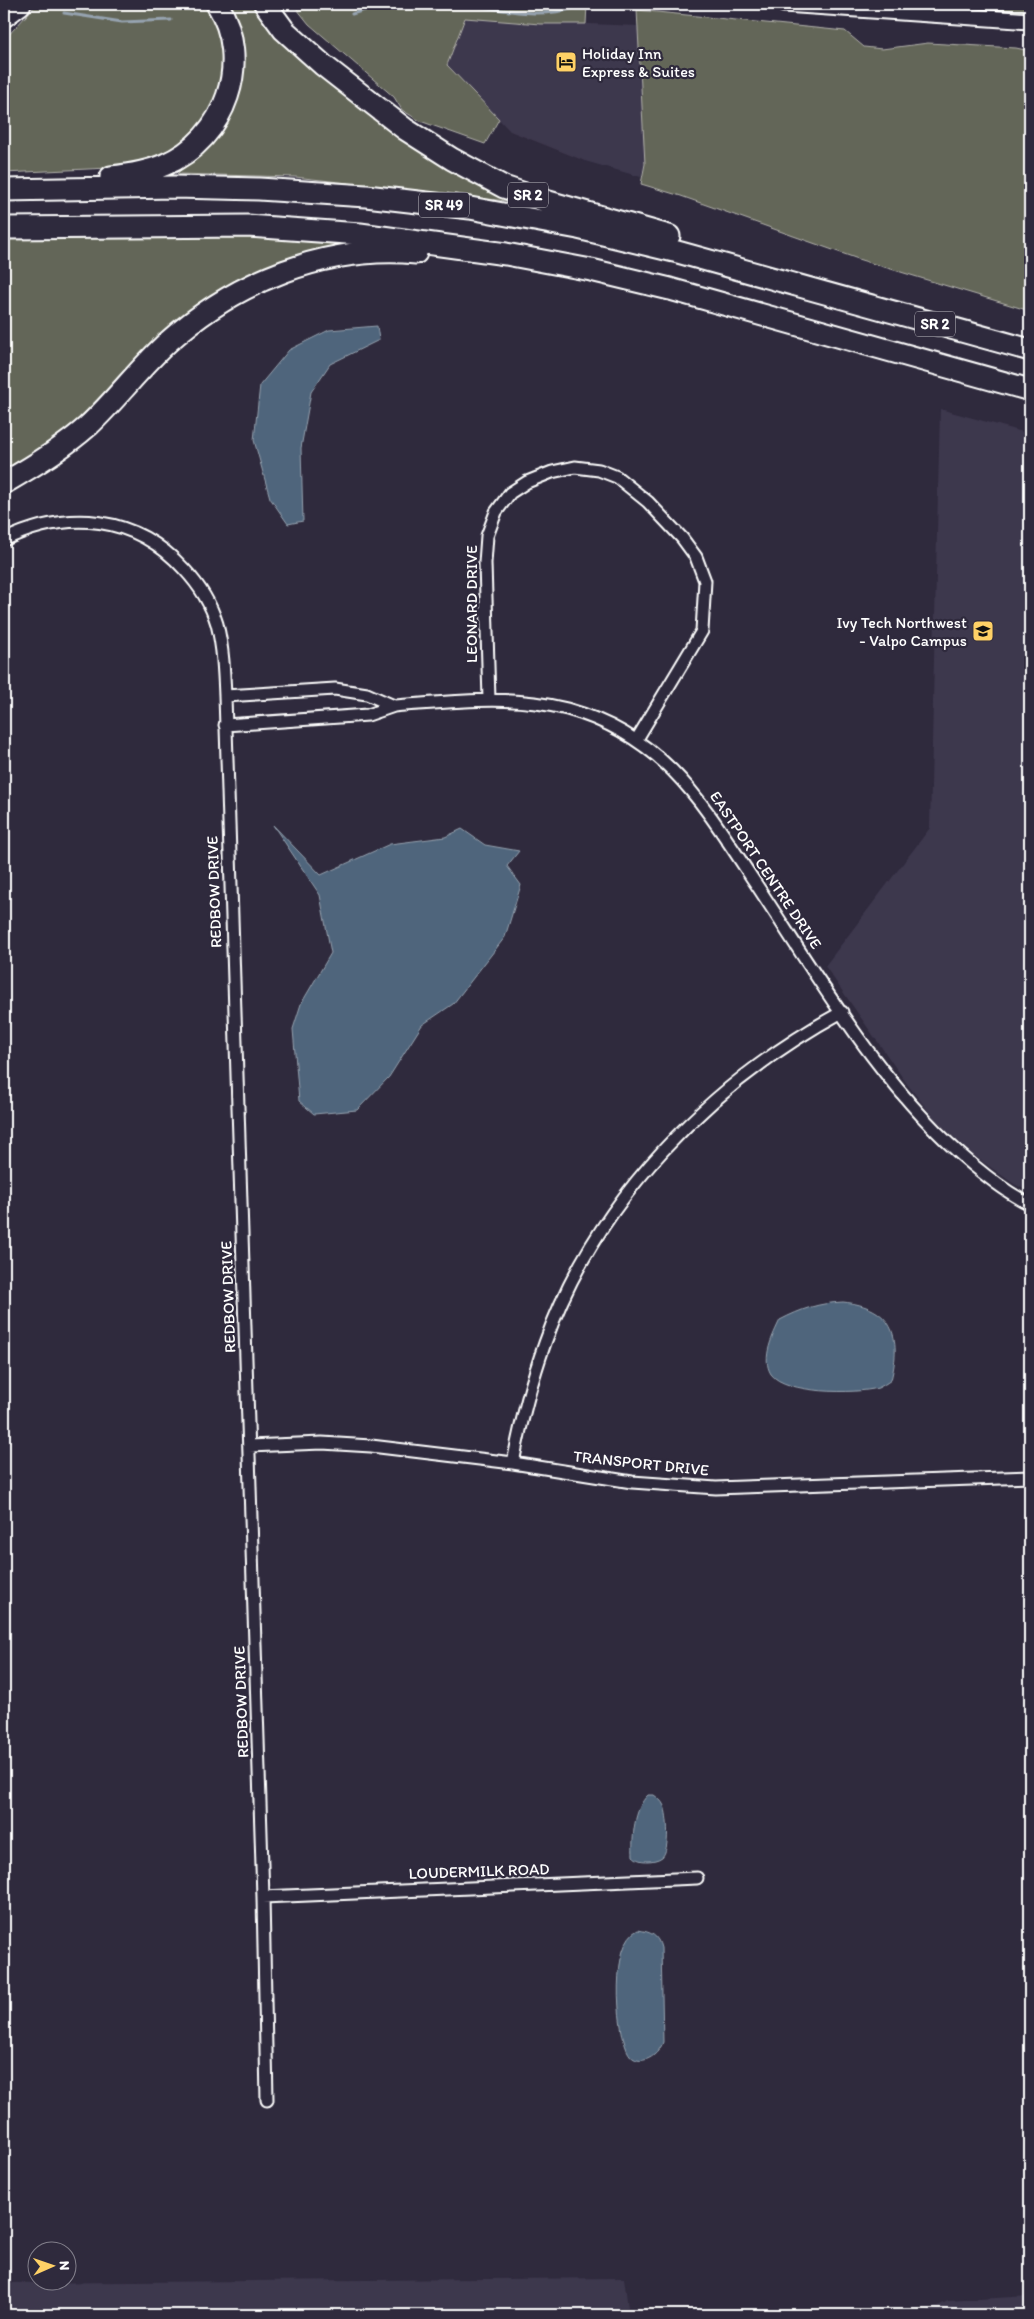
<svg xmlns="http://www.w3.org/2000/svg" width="1034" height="2319" font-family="Itim,sans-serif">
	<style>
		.built { fill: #3e384e }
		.green { fill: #646658; stroke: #b2b2ac }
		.water { fill: #50657b; stroke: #96a3b0 }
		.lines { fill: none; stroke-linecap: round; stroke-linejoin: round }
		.stream { stroke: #96a3b0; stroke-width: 3 }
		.minor-casing { stroke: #fff; stroke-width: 15 }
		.tertiary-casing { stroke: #fff; stroke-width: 19 }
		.motorway-casing { stroke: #fff; stroke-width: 25 }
		.minor { stroke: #2f2a3d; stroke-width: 11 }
		.tertiary { stroke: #2f2a3d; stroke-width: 15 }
		.motorway { stroke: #2f2a3d; stroke-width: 21 }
		.labels { text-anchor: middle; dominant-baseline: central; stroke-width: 4.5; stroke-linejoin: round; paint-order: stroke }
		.shield { fill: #2f2a3d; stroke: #c1bfc5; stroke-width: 1 }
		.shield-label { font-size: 15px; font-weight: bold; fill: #fff }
		.poi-label { font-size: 16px; fill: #fff; stroke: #2f2a3d; text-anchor: start }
		.street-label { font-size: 16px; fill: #fff; stroke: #2f2a3d }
	</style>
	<rect width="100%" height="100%" fill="#2f2a3d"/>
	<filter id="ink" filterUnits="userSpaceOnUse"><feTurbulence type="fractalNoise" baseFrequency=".02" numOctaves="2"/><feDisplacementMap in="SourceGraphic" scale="10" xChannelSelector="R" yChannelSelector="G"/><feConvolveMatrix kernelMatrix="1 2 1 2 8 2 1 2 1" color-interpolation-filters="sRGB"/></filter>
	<g filter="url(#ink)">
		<path class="built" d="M466 17 540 24 564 23 638 26 645 164 641 177 585 161 510 131 447 65Z
			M940 409 1030 434V1192L1014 1184 972 1154 934 1118 907 1084 825 966 930 828Z
			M624 2278 629 2315H4V2283Z
			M1030 2296V2315H920L948 2301Z"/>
		<path class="green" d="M37 4H207L213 13 226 60 221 98 179 151 130 167 4 173V40Z
			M222 4H258L287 41 541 205 295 177 177 174 204 147 231 106Z
			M293 4H587L586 24H540L465 18 447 65 499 119 485 144 420 121 402 110 394 97 309 24Z
			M876 4H1030V13Z
			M637 10 845 31 864 47 882 49 928 43 1016 48 1030 51V311L861 260 681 196 641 184 645 164Z
			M184 235 265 237 362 243 285 262 73 428 44 449 4 472V238Z"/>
		<path class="water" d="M377 326 379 340 330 364 311 392 301 448 303 521 288 524 270 498 254 440 260 385 289 350 329 330Z
			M273 825 321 875 390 844 445 837 462 829 485 845 519 851 507 866 521 885 505 937 453 1004 422 1025 389 1077 357 1110 314 1114 299 1101 293 1029 301 1004 331 953 320 895Z
			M843 1302C893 1307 902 1336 891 1380 887 1383 882 1386 878 1388 856 1394 785 1394 771 1374 761 1358 773 1335 780 1320 801 1309 819 1303 843 1302Z
			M648 1795H654C658 1798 662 1801 664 1806 668 1815 670 1850 662 1857 658 1860 652 1861 647 1861 641 1861 637 1860 633 1856 632 1838 634 1808 648 1795Z
			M638 1930C651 1932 658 1935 661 1948L663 2042C658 2058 635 2070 627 2050 617 2027 610 1942 638 1930Z"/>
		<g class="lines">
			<path class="stream" d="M463 4C501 9 537 19 574 8L575 5
				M64 13 122 22 171 20
				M352 14 374 7 418 8 435 4"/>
			<g class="minor-casing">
				<path id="minor" d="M4 540C68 509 135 515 184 569 198 584 211 604 217 624 223 648 224 672 225 696L263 1897 267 2100
					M489 700 485 563 487 536 496 512 510 493 527 482 552 472 575 467 599 470 617 477 648 502 682 538 696 557 705 581 702 631 637 739
					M394 706C451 702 511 694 567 709 664 736 702 802 754 881 818 977 883 1091 973 1165 991 1180 1009 1194 1030 1204
					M225 725 368 715 394 706 367 694 335 689 225 696
					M249 1446 322 1443 371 1446 513 1463 632 1482 716 1488 1030 1477
					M513 1463C521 1422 531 1382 545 1343 596 1199 710 1084 842 1012
					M263 1897 697 1878"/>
			</g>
			<g class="tertiary-casing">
				<path id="tertiary" d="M784 4 1030 21"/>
			</g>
			<g class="motorway-casing">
				<path id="motorway" d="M265 4 284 30 323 65 405 129 452 159 504 187 549 202 669 236
					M4 16 20 4
					M111 177C129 175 148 172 164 165 226 139 253 61 217 4
					M4 190 175 187 259 189 366 196 470 208 578 228 674 251 1030 350
					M4 228 247 226 360 234 506 254 591 270 670 289 1030 390
					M4 483C34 466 62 449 88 426 117 399 140 367 169 341 236 281 326 245 416 253"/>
			</g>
			<use href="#minor" class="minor"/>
			<use href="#tertiary" class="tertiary"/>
			<use href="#motorway" class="motorway"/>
		</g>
	</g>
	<defs>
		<g id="hotel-square" transform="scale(1.125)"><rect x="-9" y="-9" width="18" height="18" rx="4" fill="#ffd166" stroke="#2f2a3d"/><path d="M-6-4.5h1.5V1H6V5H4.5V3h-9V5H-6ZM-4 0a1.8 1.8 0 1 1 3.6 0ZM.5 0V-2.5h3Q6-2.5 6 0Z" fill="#111"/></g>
		<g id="university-square" transform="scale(1.125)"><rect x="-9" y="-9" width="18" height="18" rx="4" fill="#ffd166" stroke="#2f2a3d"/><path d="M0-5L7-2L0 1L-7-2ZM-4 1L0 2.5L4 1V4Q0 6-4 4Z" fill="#111"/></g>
	</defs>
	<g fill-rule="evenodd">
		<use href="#hotel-square" x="566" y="62"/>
		<use href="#university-square" x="983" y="631"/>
	</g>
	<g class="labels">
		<g class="shield">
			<rect x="508" y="182.5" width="40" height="25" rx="4"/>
			<rect x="419" y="192.5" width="50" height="25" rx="4"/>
			<rect x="915" y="311.5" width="40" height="25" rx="4"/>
		</g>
		<g class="shield-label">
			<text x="528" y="195">SR 2</text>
			<text x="444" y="205">SR 49</text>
			<text x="935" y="324">SR 2</text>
		</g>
		<g class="poi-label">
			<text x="582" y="53">Holiday Inn<tspan x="582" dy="18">Express &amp; Suites</tspan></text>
			<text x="967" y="622" text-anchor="end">Ivy Tech Northwest<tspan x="967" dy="18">- Valpo Campus</tspan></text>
		</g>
		<g class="street-label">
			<text transform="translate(471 604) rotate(-90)">LEONARD DRIVE</text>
			<text transform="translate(766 870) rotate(56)">EASTPORT CENTRE DRIVE</text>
			<text transform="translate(214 892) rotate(-92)">REDBOW DRIVE</text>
			<text transform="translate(228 1297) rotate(-92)">REDBOW DRIVE</text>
			<text transform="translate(641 1463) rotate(6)">TRANSPORT DRIVE</text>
			<text transform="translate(241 1702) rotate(-92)">REDBOW DRIVE</text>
			<text transform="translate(479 1871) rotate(-2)">LOUDERMILK ROAD</text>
		</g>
	</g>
	<rect width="1034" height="2319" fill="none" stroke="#2f2a3d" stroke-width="20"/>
	<rect x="10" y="10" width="1014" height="2299" fill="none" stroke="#fff" stroke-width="2" filter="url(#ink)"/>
	<g transform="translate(52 2266) rotate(88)"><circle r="24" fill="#2f2a3d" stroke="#827f8b"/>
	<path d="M0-4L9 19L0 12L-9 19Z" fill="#ffd166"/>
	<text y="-8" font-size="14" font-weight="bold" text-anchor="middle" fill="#ffffff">N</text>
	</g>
</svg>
